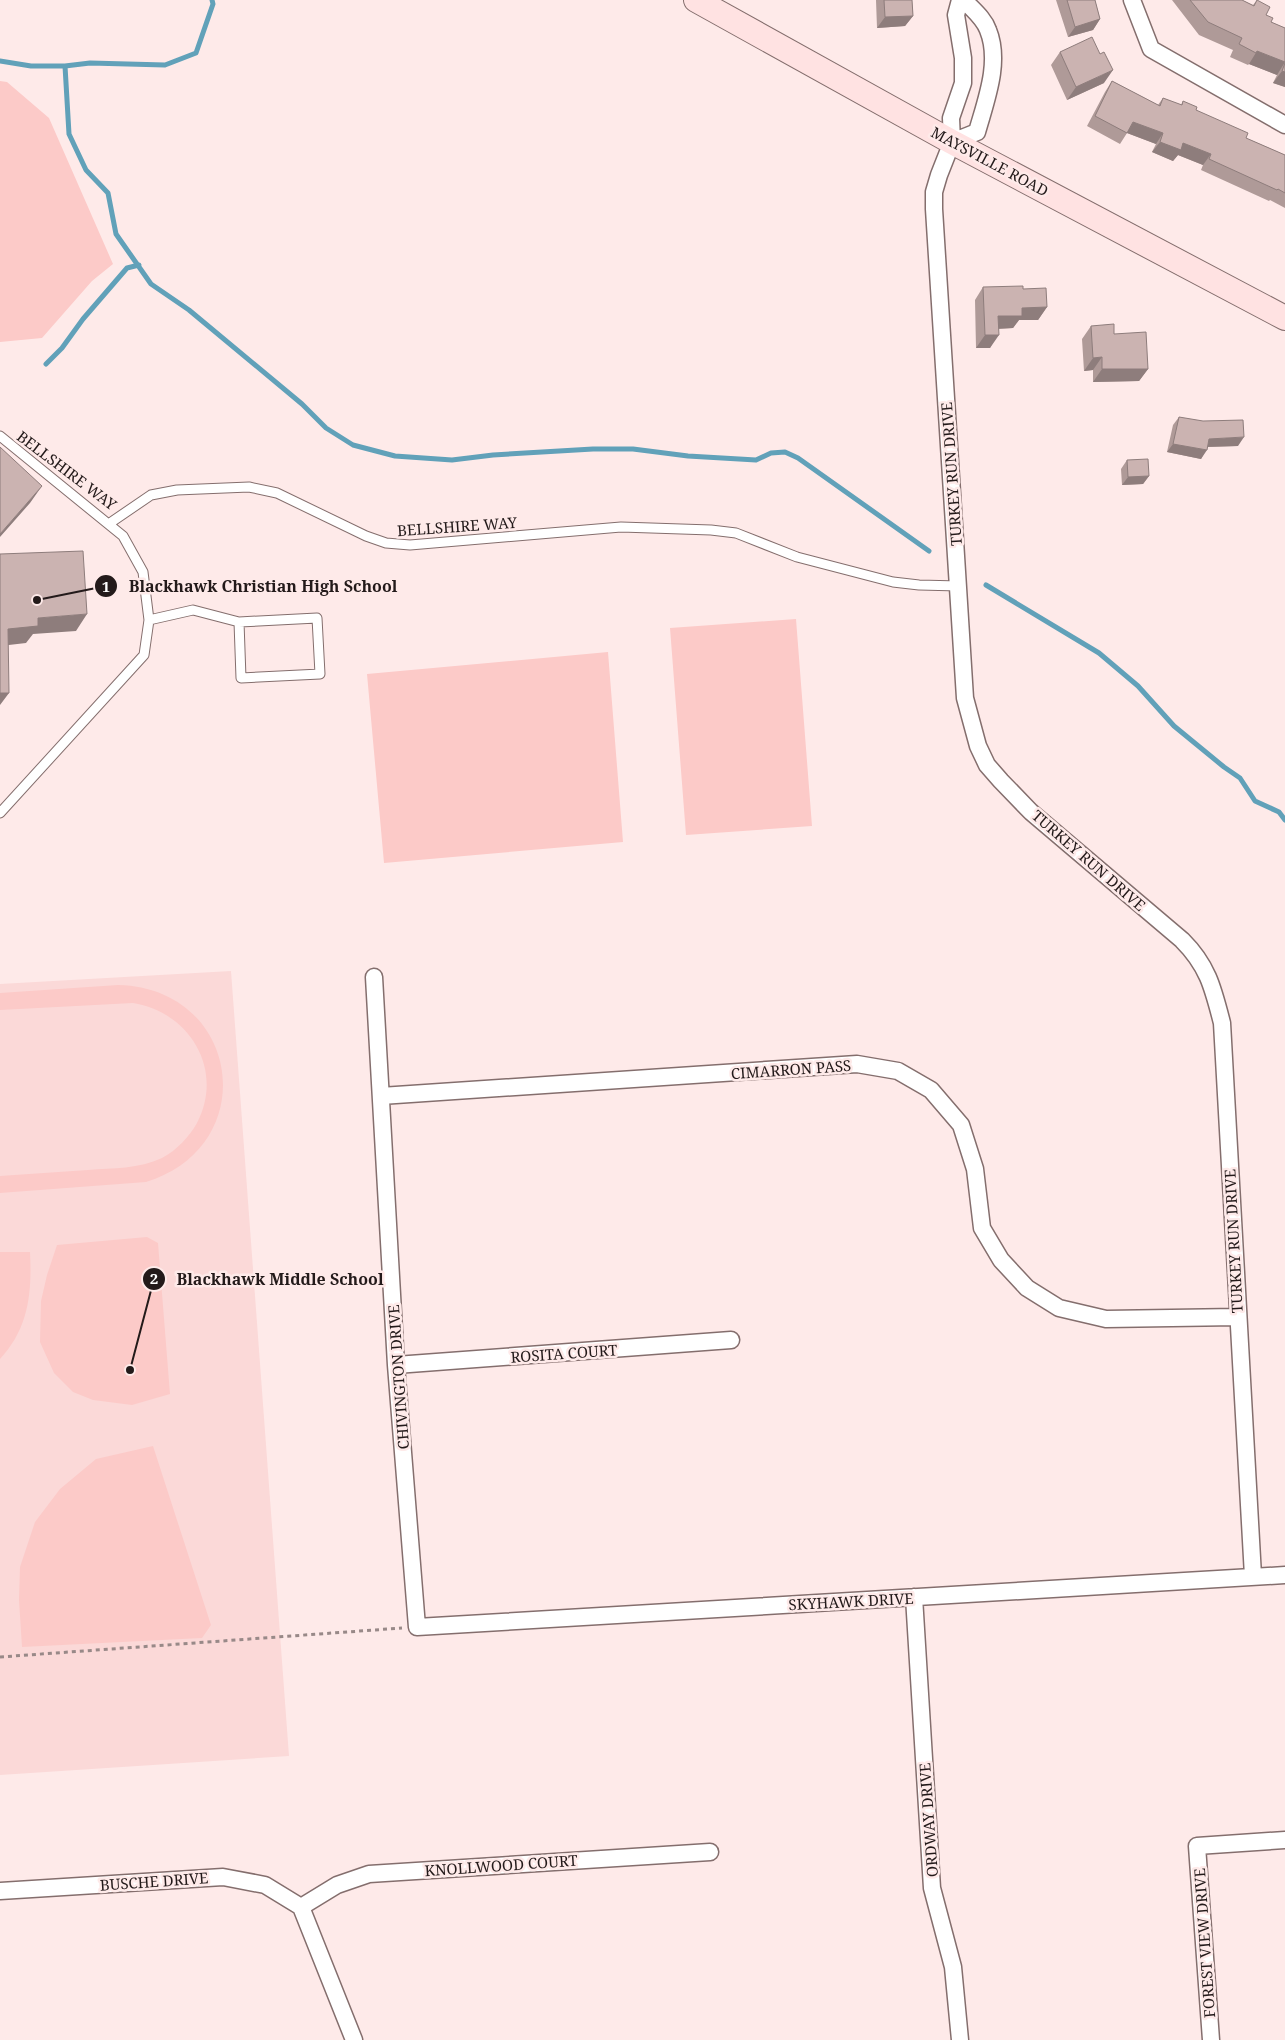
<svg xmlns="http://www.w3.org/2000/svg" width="1285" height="2040" font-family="'Noto Serif',serif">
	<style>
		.built { fill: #fbd9d8 }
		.green { fill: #fccac8 }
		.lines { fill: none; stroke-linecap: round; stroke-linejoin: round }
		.stream { stroke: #61a1b9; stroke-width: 5 }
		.lane-casing { stroke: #846e6d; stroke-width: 11 }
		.street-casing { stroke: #846e6d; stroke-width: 19 }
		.secondary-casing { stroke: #846e6d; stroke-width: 26 }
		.path { stroke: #988988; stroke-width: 3; stroke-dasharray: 4 4; stroke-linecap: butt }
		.lane { stroke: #fff; stroke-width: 9 }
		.street { stroke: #fff; stroke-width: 16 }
		.secondary { stroke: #ffe2e2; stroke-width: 24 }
		.wall { fill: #af9a98 }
		.shaded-wall { fill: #8e7d7c }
		.building { fill: #cbb3b1; stroke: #8e7d7c }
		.labels { text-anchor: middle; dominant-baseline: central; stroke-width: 5; stroke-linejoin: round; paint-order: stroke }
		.street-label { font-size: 15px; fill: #231a1a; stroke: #feeae9 }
		.leader { fill: none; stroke: #231a1a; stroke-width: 2 }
		.callout-dot { fill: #231a1a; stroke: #feeae9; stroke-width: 2 }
		.mark-label { font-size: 15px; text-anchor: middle; font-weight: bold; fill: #fff }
		.callout-label { font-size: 16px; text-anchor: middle; font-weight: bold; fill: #231a1a; stroke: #feeae9; stroke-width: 5; stroke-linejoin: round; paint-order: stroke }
	</style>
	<rect width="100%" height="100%" fill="#feeae9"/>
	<path class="built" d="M231 971 289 1756 0 1775V984Z"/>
	<path class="green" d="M0 81 7 82 49 118 113 264 92 281 42 338 0 342Z
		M796 619 812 826 686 835 670 628Z
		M608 652 623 842 384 863 367 674Z
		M118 985C241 988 263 1146 146 1182L0 1193V1176C29 1174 58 1172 88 1170 113 1168 139 1169 162 1158 177 1150 189 1137 197 1123 225 1069 189 1012 133 1003L0 1010V993Z
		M147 1237 158 1243 170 1394 132 1405 93 1400 73 1392 54 1373 40 1342 41 1301 47 1275 57 1245Z
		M0 1252H30C32 1292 29 1328 0 1359Z
		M153 1446 211 1625 202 1638 22 1647 19 1600 20 1567 35 1522 60 1489 96 1459Z"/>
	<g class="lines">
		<path class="stream" d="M0 61 31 66H65L90 63 165 65 196 53 213 4 212 0
			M65 66 69 134 86 170 108 193 116 234 151 284 189 310 302 404 326 428 353 445 395 456 452 460 493 455 593 449H633L688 456 756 460 771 453 785 452 798 458 929 551
			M46 364 62 348 83 319 127 268 139 265
			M986 585 1099 653 1138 686 1174 726 1224 767 1240 778 1255 801 1279 812 1285 820"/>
		<g class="lane-casing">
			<path id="lane" d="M0 436 123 536 143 572 149 620 144 655 0 813
				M110 523 151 495 177 490 249 487 277 493 366 536 386 543 410 545 621 527 711 530 736 533 797 557 893 582 919 585 959 586
				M149 620 193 610 239 622 317 618 320 674 241 678 239 622"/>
		</g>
		<g class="street-casing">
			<path id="street" d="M960 0 956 15 963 58V83L951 118 952 142 939 175 934 192V209L965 698 978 746 987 765 1001 781 1031 812 1182 940C1208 966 1213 988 1222 1023L1253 1576
				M1132 0 1151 49 1285 125
				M952 142 977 132C986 100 1001 62 988 30 984 18 972 9 964 0
				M374 977 396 1365 417 1627 1285 1575
				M381 1096 857 1064 898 1071 931 1090 961 1125 975 1169 982 1228 1001 1260 1027 1288 1059 1308 1106 1319 1237 1317
				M396 1365 731 1340
				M914 1597 932 1888 953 1967 960 2040
				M0 1891 223 1877 265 1885 301 1907
				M301 1907 337 1885 369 1874 710 1852
				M301 1907 354 2040
				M1211 2040 1197 1846 1285 1840"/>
		</g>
		<g class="secondary-casing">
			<path id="secondary" d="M696 0 952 142 1285 318"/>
		</g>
		<path class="path" d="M0 1657 402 1628"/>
		<use href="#lane" class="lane"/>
		<use href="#street" class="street"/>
		<use href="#secondary" class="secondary"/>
	</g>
	<path class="wall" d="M876 0H912L913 16 905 26 877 28Z
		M1056 0H1095L1100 19 1093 30 1068 37Z
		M1172 0H1242L1253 5 1257 0 1271 22 1285 28V87L1273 83 1277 75 1249 64 1248 65 1230 57 1233 50 1199 35Z
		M1060 52 1104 83 1067 100 1051 65Z
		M1112 81 1158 105 1163 98 1181 105 1183 101 1196 110 1246 138 1285 155V208L1270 200 1269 201 1201 170 1203 165 1178 155 1173 161 1152 152 1156 144 1127 133 1120 144 1087 126 1105 92Z
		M983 287 1023 289 1047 307 1038 320H1019L1013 328 999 329 990 348H976L975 300Z
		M1091 326 1114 334 1148 369 1139 381 1093 382V370L1084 371 1082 339Z
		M1179 417 1238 446 1207 447 1201 459 1167 452 1173 425Z
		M1127 460 1149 476 1143 484 1122 485 1121 469Z"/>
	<path class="shaded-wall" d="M913 16 905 26 877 28 885 17Z
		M1100 19 1093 30 1068 37 1075 27Z
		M1257 51 1285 62 1277 75 1249 64Z
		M1113 70 1104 83 1067 100 1076 87Z
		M1282 71 1285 72V87L1273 83Z
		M1133 122 1163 133 1156 144 1127 133Z
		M1160 142 1183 143 1211 154 1203 165 1178 155 1173 161 1152 152Z
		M1047 307 1038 320H1019L1013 328 989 329 998 316 1022 308Z
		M985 335H999L990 348H976Z
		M1102 357 1093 370 1084 371 1093 358Z
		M1102 369H1148L1139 381 1093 382Z
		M1244 437 1238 446 1203 447 1209 439Z
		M1173 444 1207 450 1201 459 1167 452Z
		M1149 476 1143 484 1122 485 1128 477Z
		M42 486 30 503 0 537V534Z
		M87 614 76 631 33 634 26 643 0 646 8 629 38 618Z
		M0 693H9L0 705Z"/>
	<path class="building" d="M884 0H912L913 16 885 17Z
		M1067 0H1095L1100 19 1075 27Z
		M1190 0H1242L1254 6 1257 0 1270 7 1266 15 1273 18 1271 22 1285 28V62L1257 51 1256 53 1239 44 1242 38 1208 22Z
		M1092 37 1100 54 1104 52 1113 70 1076 87 1060 52Z
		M1285 63V72L1282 71Z
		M1112 81 1160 106 1163 98 1182 105 1183 101 1197 107 1196 110 1248 133 1246 138 1285 155V193L1278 189 1277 190 1209 159 1211 154 1183 143 1181 150 1160 142 1163 133 1133 122 1127 133 1095 116Z
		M1023 286V289L1046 288 1047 307 1022 308V316H998L999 335H985L983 287Z
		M1114 324V334L1146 332 1148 369H1102V357L1093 358 1091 326Z
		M1179 417 1203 421 1243 420 1244 437 1209 439 1207 450 1173 444Z
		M0 447 42 486 0 534Z
		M1148 459 1149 476 1128 477 1127 460Z
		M83 551 87 614 38 618V626L8 629 9 693H0V554Z"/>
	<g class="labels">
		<g class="street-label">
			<text transform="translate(990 161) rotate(28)">MAYSVILLE ROAD</text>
			<text transform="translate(67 470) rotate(37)">BELLSHIRE WAY</text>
			<text transform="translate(951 474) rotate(-94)">TURKEY RUN DRIVE</text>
			<text transform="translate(457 526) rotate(-4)">BELLSHIRE WAY</text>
			<text transform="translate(1089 860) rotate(41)">TURKEY RUN DRIVE</text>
			<text transform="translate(791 1069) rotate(-4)">CIMARRON PASS</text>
			<text transform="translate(1233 1241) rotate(-93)">TURKEY RUN DRIVE</text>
			<text transform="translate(564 1353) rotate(-4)">ROSITA COURT</text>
			<text transform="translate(398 1377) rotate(-94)">CHIVINGTON DRIVE</text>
			<text transform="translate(851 1601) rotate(-3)">SKYHAWK DRIVE</text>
			<text transform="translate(928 1820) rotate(-94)">ORDWAY DRIVE</text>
			<text transform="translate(501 1865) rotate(-4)">KNOLLWOOD COURT</text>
			<text transform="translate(154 1881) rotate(-4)">BUSCHE DRIVE</text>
			<text transform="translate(1204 1943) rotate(-94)">FOREST VIEW DRIVE</text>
		</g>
	</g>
	<path class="leader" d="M37 600L106 586M130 1370L154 1279"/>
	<g class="callout-dot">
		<circle cx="37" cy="600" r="5"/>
		<circle cx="130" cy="1370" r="5"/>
		<circle cx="106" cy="586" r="12"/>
		<circle cx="154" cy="1279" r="12"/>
	</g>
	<g class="mark-label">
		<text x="106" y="592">1</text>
		<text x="154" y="1284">2</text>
	</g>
	<g class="callout-label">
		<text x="263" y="592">Blackhawk Christian High School</text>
		<text x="280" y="1285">Blackhawk Middle School</text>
	</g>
</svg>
